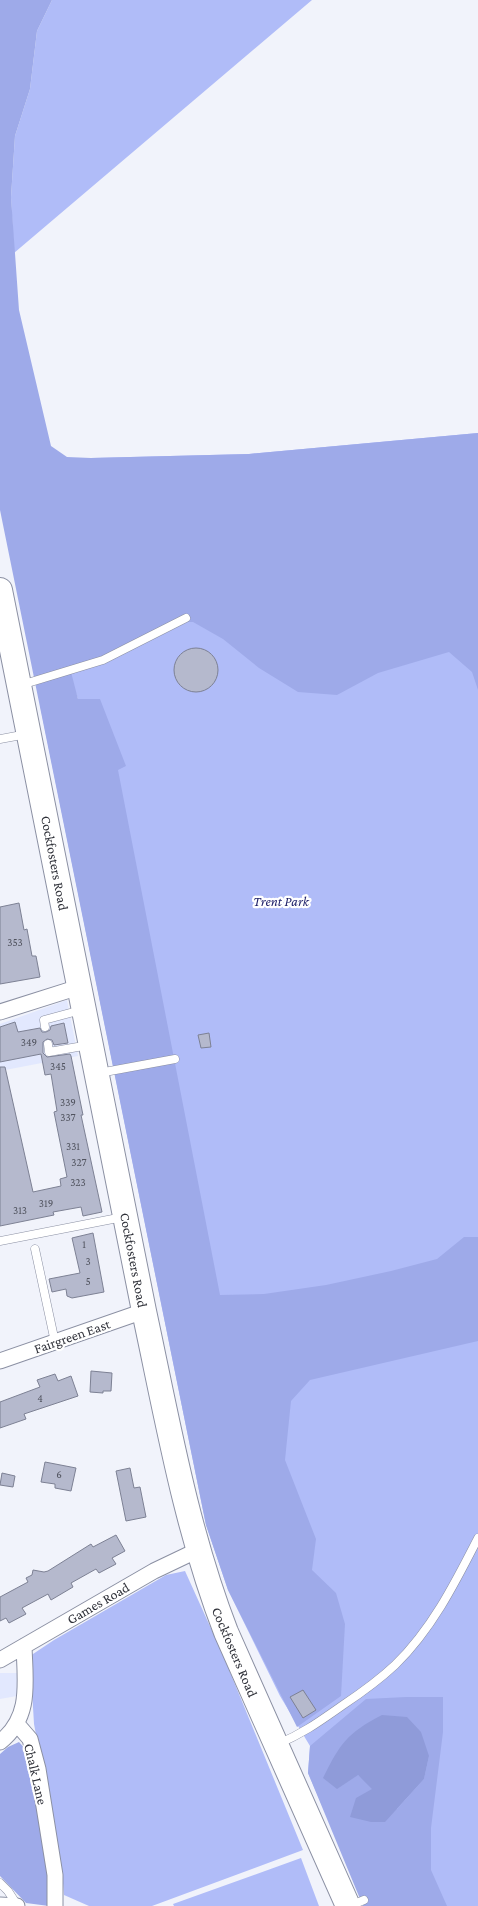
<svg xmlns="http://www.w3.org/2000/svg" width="478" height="1906" font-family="'Crimson Pro',serif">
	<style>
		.built { fill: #e2e8fe }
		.green { fill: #b0bcf8 }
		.forest { fill: #9eaae9; fill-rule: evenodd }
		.water { fill: #8f9bd9 }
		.building { fill: #b5b9cd; stroke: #7d8194 }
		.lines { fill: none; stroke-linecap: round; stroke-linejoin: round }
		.service-casing { stroke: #8b90a3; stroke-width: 9 }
		.minor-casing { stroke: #8b90a3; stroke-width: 17 }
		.primary-casing { stroke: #8b90a3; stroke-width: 26 }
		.service { stroke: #fff; stroke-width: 8 }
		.minor { stroke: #fff; stroke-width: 15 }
		.primary { stroke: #fff; stroke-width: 24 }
		.labels { text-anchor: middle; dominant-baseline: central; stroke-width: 4.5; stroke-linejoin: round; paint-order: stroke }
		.number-label { font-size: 11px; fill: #50535e }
		.street-label { font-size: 14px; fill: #2f3139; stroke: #fff }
		.park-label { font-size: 14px; font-style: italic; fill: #21236b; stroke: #fff }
	</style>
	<rect width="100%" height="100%" fill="#f1f3fb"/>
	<path class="built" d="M67 1000 78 1056 0 1071V1024Z
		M0 1673H18L17 1696 0 1699Z"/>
	<path class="green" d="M52 0H312L14 253 11 197 15 136 30 89 37 31Z
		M478 433V1906H366L308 1773 310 1746 280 1696 228 1590 206 1525 40 705 78 699 0 478 91 458 249 454Z
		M185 1571 223 1655 303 1850 152 1906H89L64 1895 62 1871 34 1724 30 1656 54 1640 166 1575Z
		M301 1858 319 1906H174L173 1904Z"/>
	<path class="forest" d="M0 0H52L37 31 30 89 15 136 11 197 19 310 51 446 67 457 91 458 249 454 478 433V690L472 672 449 652 378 673 337 695 298 692 259 668 223 639 193 622H178L95 660 70 668 78 699H100L126 766 118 770 220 1295 264 1294 326 1285 391 1271 437 1259 464 1237H478V1341L310 1380 291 1401 285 1460 316 1539 312 1570 336 1593 345 1624 341 1696 297 1727 228 1590 206 1525 0 510Z
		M406 1697H443V1732L431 1828V1870L447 1906H363L308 1773 310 1746 366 1699ZM429 1756 424 1779 397 1809 358 1775Z
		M19 1742 26 1750 51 1877 49 1906 26 1903 0 1876V1754L8 1747Z"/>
	<path class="water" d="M382 1715 407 1717 421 1732 429 1756 424 1779 385 1822H371L350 1817 356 1798 372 1789 358 1775 337 1789 323 1778C340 1744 347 1733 382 1715Z"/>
	<path class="building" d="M174 670a22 22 0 1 1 44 0a22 22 0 1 1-44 0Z
		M19 903 24 930 27 929 32 956H36L40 977 0 984V907Z
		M15 1022 18 1032 40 1028 42 1032H46L50 1030 51 1026 64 1023 68 1043 54 1045 52 1040 47 1039 43 1042V1053L47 1057 70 1054 71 1056 83 1115H81L102 1212 83 1216 81 1207 53 1212 54 1215 0 1226V1067H5L33 1192 61 1186 60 1179 67 1177 54 1112 57 1111 51 1074 45 1075 41 1054 0 1062V1027Z
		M209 1033 211 1047 201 1048 198 1035Z
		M93 1233 104 1292 72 1298 67 1296 66 1289 52 1292 49 1279 80 1273 72 1238Z
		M91 1371 112 1373 111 1391H103V1393L90 1392Z
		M55 1374 58 1381 71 1376 78 1396 24 1414 26 1419 0 1428V1402L40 1387 37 1380Z
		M45 1462 76 1468 71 1491 55 1488V1484L41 1482Z
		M130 1468 134 1488 140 1487 146 1517 126 1521 116 1471Z
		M2 1473 15 1476 13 1487 0 1485Z
		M116 1535 125 1551 112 1558 116 1564 99 1573 96 1569 71 1583 73 1587 51 1600 48 1594 22 1608 26 1614 9 1623 6 1618 0 1621V1597L28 1582 26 1578 32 1575 33 1570 44 1572 48 1571 91 1544 93 1547Z
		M303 1690 316 1710 303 1718 290 1697Z"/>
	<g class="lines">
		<g class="service-casing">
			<path id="service" d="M21 685 103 660 186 618
				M0 739 27 734
				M45 1027 44 1020 81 1010
				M48 1044 49 1052 89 1045
				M99 1073 175 1059
				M0 1241 123 1217
				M35 1249 55 1342
				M278 1744C304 1733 320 1721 343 1705 361 1693 379 1680 395 1665 432 1629 455 1583 478 1538
				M0 1883 8 1891 17 1905
				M350 1906 364 1900"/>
		</g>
		<g class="minor-casing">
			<path id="minor" d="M0 1012 79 987
				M0 1361 144 1311
				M0 1660 154 1571 198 1550
				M17 1724 30 1739 38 1769 55 1875V1906
				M0 1742C32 1717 25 1682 24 1646
				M0 1905 17 1906"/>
		</g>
		<g class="primary-casing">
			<path id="primary" d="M0 590 144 1311C167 1418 186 1529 226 1632L348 1906"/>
		</g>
		<use href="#service" class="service"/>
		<use href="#minor" class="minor"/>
		<use href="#primary" class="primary"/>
	</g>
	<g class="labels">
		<g class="number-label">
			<text x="15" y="942">353</text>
			<text x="29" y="1042">349</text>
			<text x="58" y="1066">345</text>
			<text x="68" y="1102">339</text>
			<text x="68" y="1117">337</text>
			<text x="73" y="1146">331</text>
			<text x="79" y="1162">327</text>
			<text x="78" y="1182">323</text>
			<text x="46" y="1203">319</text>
			<text x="20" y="1210">313</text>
			<text x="84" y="1244">1</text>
			<text x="88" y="1261">3</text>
			<text x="88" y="1281">5</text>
			<text x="40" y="1398">4</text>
			<text x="59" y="1474">6</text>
		</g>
		<g class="street-label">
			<text transform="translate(55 863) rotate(79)">Cockfosters Road</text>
			<text transform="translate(134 1260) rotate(79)">Cockfosters Road</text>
			<text transform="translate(72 1336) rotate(-19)">Fairgreen East</text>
			<text transform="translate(98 1603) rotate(-30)">Games Road</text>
			<text transform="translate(235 1652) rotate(67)">Cockfosters Road</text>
			<text transform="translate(36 1774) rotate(77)">Chalk Lane</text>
		</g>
		<g class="park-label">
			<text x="281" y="901">Trent Park</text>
		</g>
	</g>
</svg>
